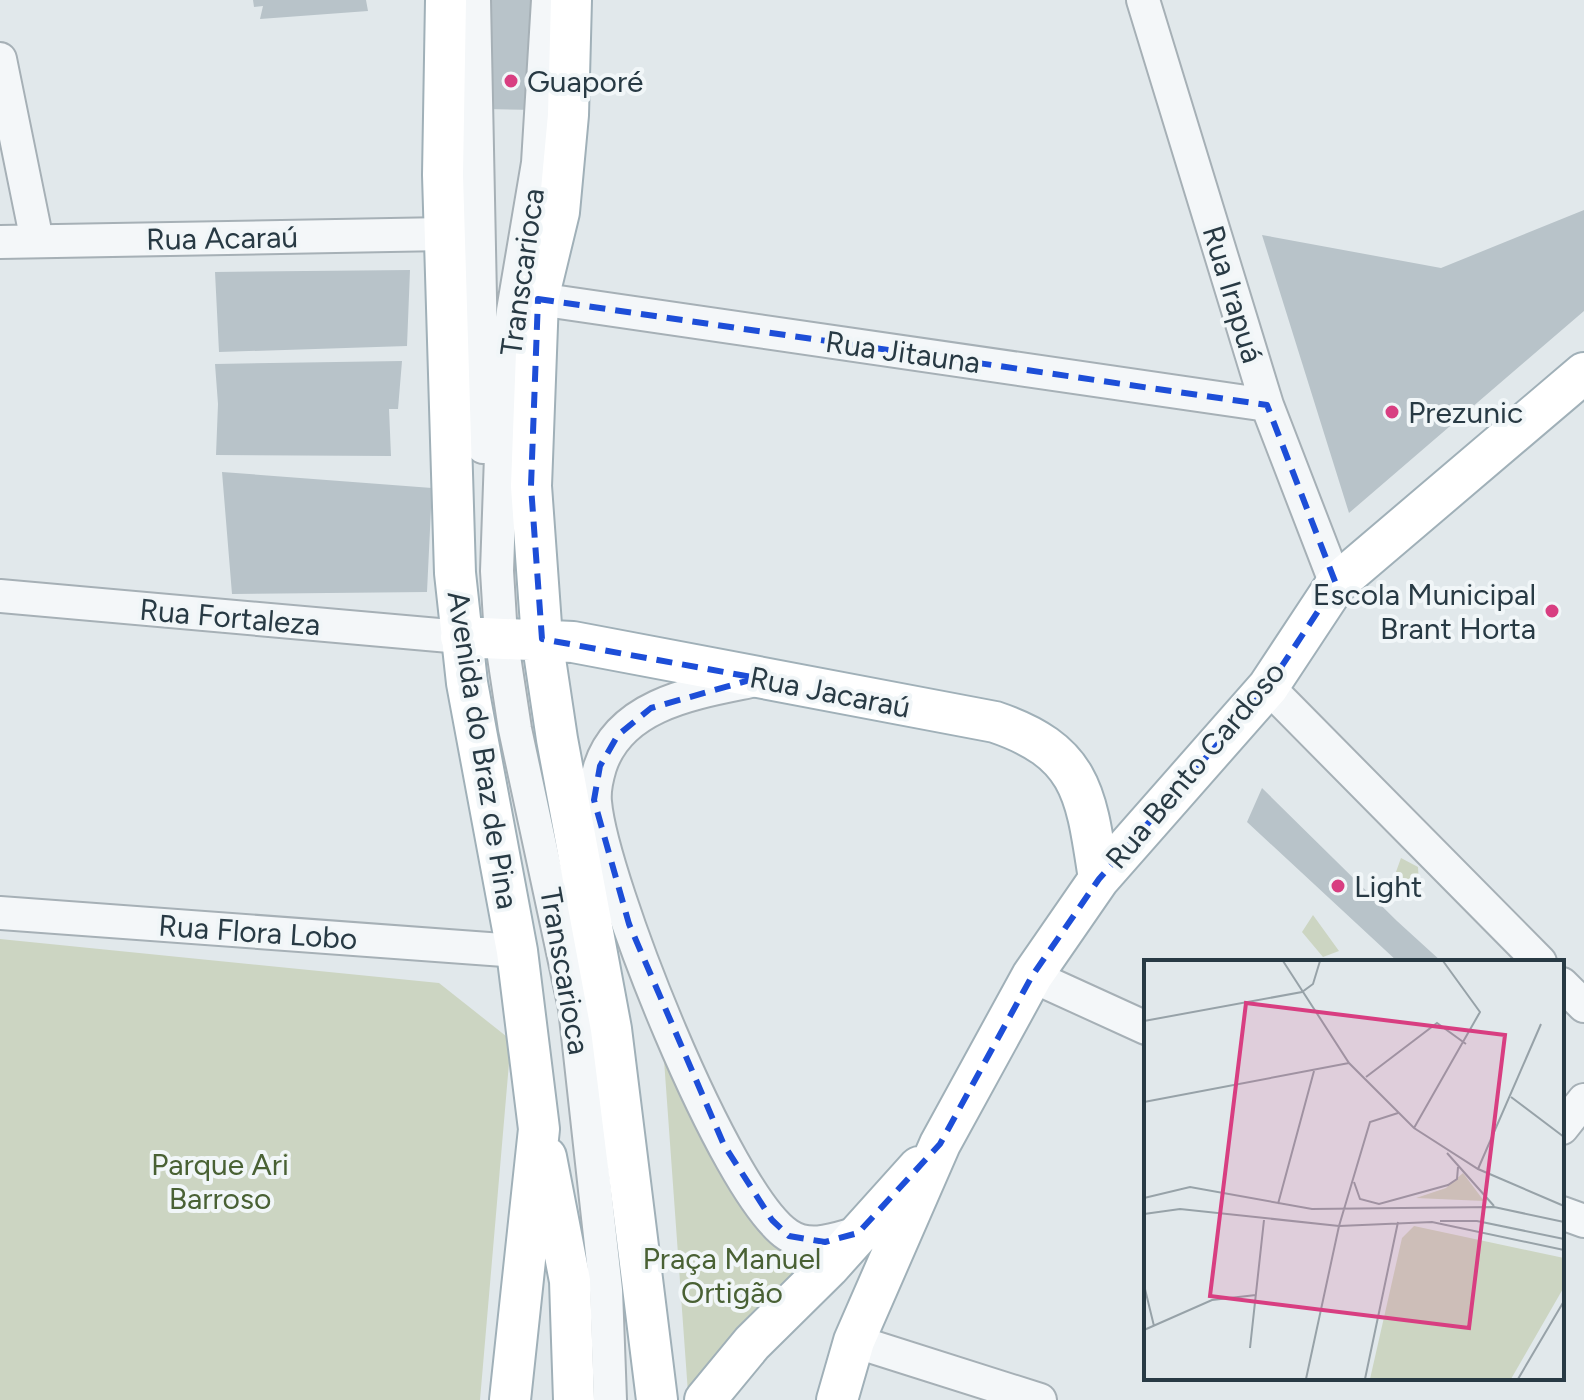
<svg xmlns="http://www.w3.org/2000/svg" width="1584" height="1400" font-family="Figtree,sans-serif">
	<style>
		.green { fill: #ccd5c2 }
		.building { fill: #b8c3c9 }
		.lines { fill: none; stroke-linecap: round; stroke-linejoin: round }
		.minor-casing { stroke: #a6b0b6; stroke-width: 36 }
		.major-casing { stroke: #a0b0b8; stroke-width: 44 }
		.minor { stroke: #f4f7f9; stroke-width: 32 }
		.major { stroke: #fff; stroke-width: 40 }
		.marked { fill: none; stroke: #1d4ed8; stroke-width: 6; stroke-dasharray: 16 10; stroke-linejoin: round }
		.poi-dot { fill: #d83e81; stroke: #f1f6f8; stroke-width: 3 }
		.labels { text-anchor: middle; dominant-baseline: central; stroke-width: 8; stroke-linejoin: round; paint-order: stroke }
		.poi-label { font-size: 30px; fill: #283a44; stroke: #f1f6f8; text-anchor: start }
		.street-label { font-size: 30px; fill: #283a44; stroke: #f1f6f8 }
		.park-label { font-size: 30px; fill: #496134; stroke: #f1f6f8 }
		.inset-road { fill: none; stroke: #97a2a8; stroke-width: 2 }
		.view { fill: #d83e81; fill-opacity: 0.15; stroke: #d83e81; stroke-width: 4 }
		.inset-edge { fill: none; stroke: #283a44; stroke-width: 4 }
	</style>
	<rect width="100%" height="100%" fill="#e1e8eb"/>
	<path class="green" d="M1401 858 1418 867 1419 884 1404 894 1392 883Z
		M1313 915 1339 951 1323 957 1302 932Z
		M0 939 439 983 511 1040 480 1400H0Z
		M662 1032 772 1240 790 1257 822 1263 688 1393Z"/>
	<path class="building" d="M253 0H366L368 11 260 19 263 6 254 7Z
		M486 0H539L537 110 485 109Z
		M1584 210V311L1349 513 1262 235 1441 268Z
		M410 270 407 346 219 352 215 272Z
		M402 361 398 409H389L391 456 216 455 218 404 215 364Z
		M222 472 432 488 427 592 232 594Z
		M1262 788 1397 921 1442 962H1398L1247 822Z"/>
	<g class="lines">
		<g class="minor-casing">
			<path id="minor" d="M474 0 483 447
				M548 0 538 163 513 311 502 427 497 571 501 637 515 729 575 1008 606 1290 610 1400
				M1143 0 1267 405 1336 584
				M0 59 37 241
				M0 242 445 234
				M538 299 1267 405
				M0 596 461 637
				M756 680C699 692 621 702 600 767 597 777 594 792 595 802 602 881 725 1193 788 1235 810 1250 836 1239 858 1233
				M1268 687 1540 962
				M0 913 517 951
				M1032 976 1146 1028
				M1562 984 1584 1006
				M1562 1128 1584 1100
				M1562 1213 1584 1221
				M854 1341 1040 1400"/>
		</g>
		<g class="major-casing">
			<path id="major" d="M446 0 443 175 455 573 467 683 517 951 539 1129 510 1400
				M571 0 568 115 559 212 538 299 531 486 542 639 557 739 611 1029 657 1400
				M461 637 573 642 995 722C1083 752 1086 794 1099 879
				M546 1157 570 1281 574 1400
				M705 1400 752 1343 829 1267 919 1167
				M837 1400 854 1341 940 1144 1032 976 1099 879 1268 687 1336 584 1584 373"/>
		</g>
		<use href="#minor" class="minor"/>
		<use href="#major" class="major"/>
	</g>
	<path class="marked" d="M538 299 1267 405 1336 584 1268 687 1099 879 1032 976 940 1144 858 1233 825 1242 789 1236 772 1220 724 1145 629 924 594 800 600 766 618 735 651 708 757 678 542 639 531 486Z"/>
	<g class="poi-dot">
		<circle cx="511" cy="81" r="8"/>
		<circle cx="1392" cy="412" r="8"/>
		<circle cx="1552" cy="611" r="8"/>
		<circle cx="1338" cy="886" r="8"/>
	</g>
	<g class="labels">
		<g class="poi-label">
			<text x="527" y="81">Guaporé</text>
			<text x="1408" y="412">Prezunic</text>
			<text x="1536" y="594" text-anchor="end">Escola Municipal<tspan x="1536" dy="34">Brant Horta</tspan></text>
			<text x="1354" y="886">Light</text>
		</g>
		<g class="street-label">
			<text transform="translate(222 238) rotate(-1)">Rua Acaraú</text>
			<text transform="translate(522 272) rotate(-82)">Transcarioca</text>
			<text transform="translate(1233 294) rotate(73)">Rua Irapuá</text>
			<text transform="translate(903 352) rotate(8)">Rua Jitauna</text>
			<text transform="translate(230 617) rotate(5)">Rua Fortaleza</text>
			<text transform="translate(830 692) rotate(11)">Rua Jacaraú</text>
			<text transform="translate(483 750) rotate(81)">Avenida do Braz de Pina</text>
			<text transform="translate(1195 765) rotate(-50)">Rua Bento Cardoso</text>
			<text transform="translate(258 932) rotate(4)">Rua Flora Lobo</text>
			<text transform="translate(565 971) rotate(80)">Transcarioca</text>
		</g>
		<g class="park-label">
			<text x="220" y="1164">Parque Ari<tspan x="220" dy="34">Barroso</tspan></text>
			<text x="732" y="1258">Praça Manuel<tspan x="732" dy="34">Ortigão</tspan></text>
		</g>
	</g>
	<g transform="translate(1144 960)">
		<rect width="420" height="420" fill="#e1e8eb"/>
		<path d="M319 213 340 241 272 238 302 228ZM270 266 420 298V327L367 419H226L258 278Z" fill="#ccd5c2"/>
		<path class="inset-road" d="M139 1 205 103 270 168 334 209 420 246M0 61 158 32 169 24 176 1M222 117 293 63 322 84M367 137 420 177M0 142 205 103M270 168 336 52 299 1M303 193 350 246M334 209 397 64M210 222 216 239 235 244 304 225 313 219 314 207M0 238 46 227 168 249 350 247 420 262M134 244 170 111M0 254 36 249 195 266 288 262 420 290M296 261H333L420 279M195 266 226 162 254 153M0 325 10 366M0 370 68 340 112 335M106 388 120 260M162 419 195 266M221 419 254 262M374 419 420 341"/>
		<path class="view" d="M102 43 361 75 325 368 66 336Z"/>
		<rect width="420" height="420" class="inset-edge"/>
	</g>
</svg>
